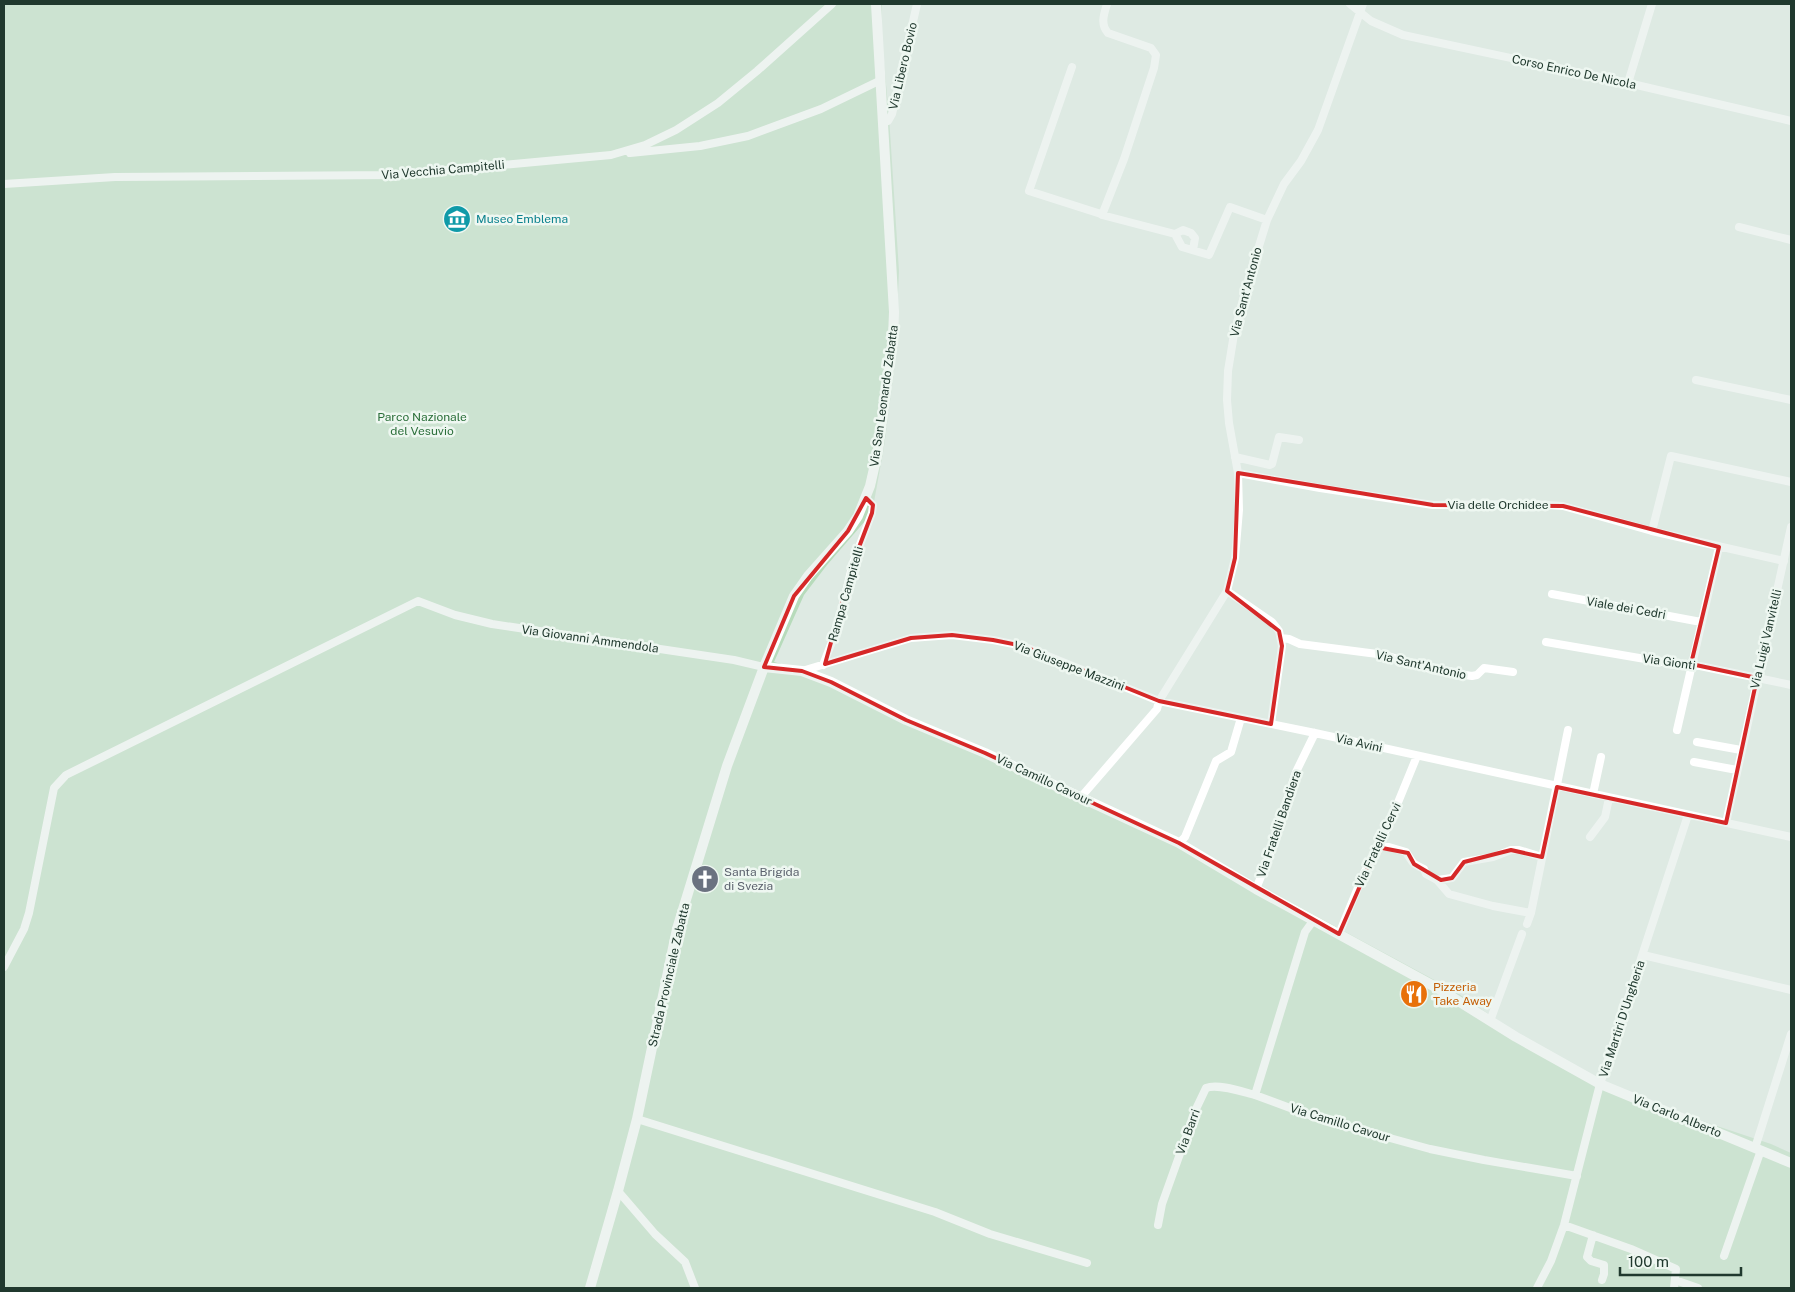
<svg xmlns="http://www.w3.org/2000/svg" width="1795" height="1292" font-family="'Public Sans',sans-serif">
	<style>
		.green { fill: #b7dbbb }
		.lines { fill: none; stroke-linecap: round; stroke-linejoin: round }
		.street { stroke: #fff; stroke-width: 8 }
		.secondary { stroke: #fff; stroke-width: 10 }
		.marked { fill: none; stroke: #d62828; stroke-width: 4; stroke-linejoin: round }
		.labels { text-anchor: middle; dominant-baseline: central; stroke-width: 5; stroke-linejoin: round; paint-order: stroke }
		.street-label { font-size: 12px; fill: #20392e; stroke: #eef7f1 }
		.culture-label { font-size: 12px; fill: #0d838f; stroke: #eef7f1; text-anchor: start }
		.park-label { font-size: 12px; fill: #2b6f3a; stroke: #eef7f1 }
		.worship-label { font-size: 12px; fill: #5b616d; stroke: #eef7f1; text-anchor: start }
		.food-label { font-size: 12px; fill: #c56008; stroke: #eef7f1; text-anchor: start }
	</style>
	<rect width="100%" height="100%" fill="#deeae3"/>
	<path class="green" d="M4 4H882L881 31 889 116 899 271 895 363 884 447 872 513 827 565 804 595 774 662 825 676 1277 895 1453 990 1521 1036 1596 1079 1708 1123 1771 1144 1791 1153V1288H4Z"/>
	<g class="lines">
		<path class="street" d="M1107 4C1104 14 1100 24 1108 33L1151 48 1156 55 1154 68 1124 159 1102 215 1175 234 1183 230 1191 233 1195 238 1193 250
			M1350 4 1371 21 1403 35 1628 83 1791 121
			M1072 67 1029 191 1101 214
			M1628 83 1652 4
			M883 122 888 121 892 114 917 4
			M630 153 700 146 748 136 821 109 881 80
			M4 184 115 177 395 175 611 155 645 145 676 130 718 103 757 71 832 4
			M1739 227 1791 240
			M1175 234 1182 247 1209 255 1230 207 1267 220
			M1696 380 1791 400
			M1235 457 1270 465 1272 464 1279 437 1299 440
			M1238 473 1320 488 1433 505 1531 504 1563 506 1652 531 1784 561
			M1652 531 1671 456 1791 482
			M1227 591 1272 622 1279 631 1282 646 1271 724
			M1552 594 1701 622
			M1281 638 1289 639 1300 644 1385 655 1433 670 1472 676 1477 675 1484 668 1513 672
			M1546 642 1680 665 1700 666 1791 685
			M823 665 837 629 853 563 872 513 873 505 866 498
			M802 671 911 638 952 635 993 640 1023 646 1159 701 1315 733 1791 837
			M1677 730 1719 547
			M1697 742 1741 750
			M1694 762 1737 770
			M1593 794 1601 757
			M1081 797 1157 709 1159 701 1227 591 1235 558 1239 510 1238 473 1229 423 1227 400 1228 371 1234 334 1247 285 1267 220 1284 184 1301 161 1318 130 1363 4
			M1726 823 1791 527
			M1590 837 1605 817 1609 798
			M1179 843 1185 837 1216 761 1231 752 1241 718
			M1377 847H1389L1406 852C1414 864 1410 862 1424 869L1426 874 1437 880 1449 894 1493 906 1531 913
			M1437 880 1452 878 1464 862 1493 857 1511 850H1519L1542 857
			M1256 889 1270 854 1296 772 1315 733
			M1313 921 1305 932 1255 1095 1317 1118 1430 1149 1484 1160 1577 1176
			M1527 924 1531 913 1568 730
			M1339 934 1364 873 1390 822 1417 756
			M1643 955 1791 990
			M4 967 24 929 29 913 54 788 66 775 418 601 455 615 492 624 734 660 764 667
			M1490 1021 1522 934
			M637 1119 935 1212 990 1234 1087 1263
			M1755 1148 1791 1034
			M618 1191 655 1234 685 1262 695 1288
			M1158 1225 1162 1204 1196 1109 1206 1088C1218 1083 1243 1092 1255 1095
			M1564 1225 1631 1249 1676 1269 1674 1288
			M1593 1235 1587 1257 1591 1261 1604 1265V1274L1602 1280
			M1724 1256 1761 1150
			M1675 1280 1698 1288
			M1537 1288 1551 1261 1564 1225 1600 1084 1688 815"/>
		<path class="secondary" d="M764 667 802 671 831 682 906 720 985 753 1179 843 1256 889 1439 989 1516 1037 1600 1084 1791 1163
			M590 1288 618 1191 637 1119 677 929 727 766 764 667 794 596 808 576 848 531 858 516 870 486 878 451 893 338 894 312 876 4"/>
	</g>
	<path d="M0 0H1795V1292H0ZM1238 473 1433 505 1563 506 1719 547 1691 664 1757 678 1726 823 1557 787 1542 857 1511 850 1464 862 1452 878 1441 880 1414 864 1408 853 1377 847 1339 934 1179 843 985 753 906 720 831 682 802 671 764 667 794 596 848 531 866 498 873 505 872 513 853 563 825 664 911 638 952 635 993 640 1023 646 1159 701 1271 724 1282 646 1279 631 1227 591 1235 558Z" fill="#deeae3" fill-opacity=".55" fill-rule="evenodd"/>
	<path class="marked" d="M1238 473 1433 505 1563 506 1719 547 1691 664 1757 678 1726 823 1557 787 1542 857 1511 850 1464 862 1452 878 1441 880 1414 864 1408 853 1377 847 1339 934 1179 843 985 753 906 720 831 682 802 671 764 667 794 596 848 531 866 498 873 505 872 513 853 563 825 664 911 638 952 635 993 640 1023 646 1159 701 1271 724 1282 646 1279 631 1227 591 1235 558Z"/>
	<defs>
		<g id="museum-disc" transform="scale(1.4375)"><circle r="9.5" fill="#0f9aa8" stroke="#eef7f1"/><path d="M0-6L6-3V-2H-6V-3ZM-5-1h2V3h-2ZM-1-1h2V3h-2ZM3-1h2V3H3ZM-6 4H6V6H-6Z" fill="#fff"/></g>
		<g id="church-disc" transform="scale(1.4375)"><circle r="9.5" fill="#6b7280" stroke="#eef7f1"/><path d="M-1.2-6h2.4v3.5h3.3v2.4h-3.3V6h-2.4V-.1h-3.3v-2.4h3.3Z" fill="#fff"/></g>
		<g id="restaurant-disc" transform="scale(1.4375)"><circle r="9.5" fill="#e8710a" stroke="#eef7f1"/><path d="M-5-6h1v4h1v-4h1v4h1v-4h1v5L-1.5 .5V6h-2V.5L-5-1ZM5-6V6H3V1.5H1.5Q1.5-4 5-6Z" fill="#fff"/></g>
	</defs>
	<g fill-rule="evenodd">
		<use href="#museum-disc" x="457" y="219"/>
		<use href="#church-disc" x="705" y="879"/>
		<use href="#restaurant-disc" x="1414" y="994"/>
	</g>
	<g class="labels">
		<g class="street-label">
			<text transform="translate(903 66) rotate(-77)">Via Libero Bovio</text>
			<text transform="translate(1574 72) rotate(12)">Corso Enrico De Nicola</text>
			<text transform="translate(443 170) rotate(-5)">Via Vecchia Campitelli</text>
			<text transform="translate(1246 292) rotate(-75)">Via Sant'Antonio</text>
			<text transform="translate(884 396) rotate(-82)">Via San Leonardo Zabatta</text>
			<text x="1498" y="505">Via delle Orchidee</text>
			<text transform="translate(846 594) rotate(-74)">Rampa Campitelli</text>
			<text transform="translate(1626 608) rotate(10)">Viale dei Cedri</text>
			<text transform="translate(590 639) rotate(8)">Via Giovanni Ammendola</text>
			<text transform="translate(1766 639) rotate(-77)">Via Luigi Vanvitelli</text>
			<text transform="translate(1669 662) rotate(8)">Via Gionti</text>
			<text transform="translate(1421 665) rotate(13)">Via Sant'Antonio</text>
			<text transform="translate(1069 666) rotate(21)">Via Giuseppe Mazzini</text>
			<text transform="translate(1359 743) rotate(13)">Via Avini</text>
			<text transform="translate(1044 780) rotate(25)">Via Camillo Cavour</text>
			<text transform="translate(1279 824) rotate(-71)">Via Fratelli Bandiera</text>
			<text transform="translate(1378 845) rotate(-65)">Via Fratelli Cervi</text>
			<text transform="translate(669 975) rotate(-77)">Strada Provinciale Zabatta</text>
			<text transform="translate(1622 1019) rotate(-72)">Via Martiri D'Ungheria</text>
			<text transform="translate(1677 1116) rotate(22)">Via Carlo Alberto</text>
			<text transform="translate(1340 1123) rotate(17)">Via Camillo Cavour</text>
			<text transform="translate(1188 1132) rotate(-70)">Via Barri</text>
		</g>
		<g class="culture-label">
			<text x="476" y="219">Museo Emblema</text>
		</g>
		<g class="park-label">
			<text x="422" y="417">Parco Nazionale<tspan x="422" dy="14">del Vesuvio</tspan></text>
		</g>
		<g class="worship-label">
			<text x="724" y="872">Santa Brigida<tspan x="724" dy="14">di Svezia</tspan></text>
		</g>
		<g class="food-label">
			<text x="1433" y="987">Pizzeria<tspan x="1433" dy="14">Take Away</tspan></text>
		</g>
	</g>
	<rect width="1795" height="1292" fill="none" stroke="#20392e" stroke-width="10"/>
	<path d="M1620 1267v8h121v-8" fill="none" stroke="#20392e" stroke-width="2.5"/>
	<text x="1628" y="1267" font-size="15" fill="#20392e" stroke="#eef7f1" stroke-width="4" paint-order="stroke">100 m</text>
</svg>
